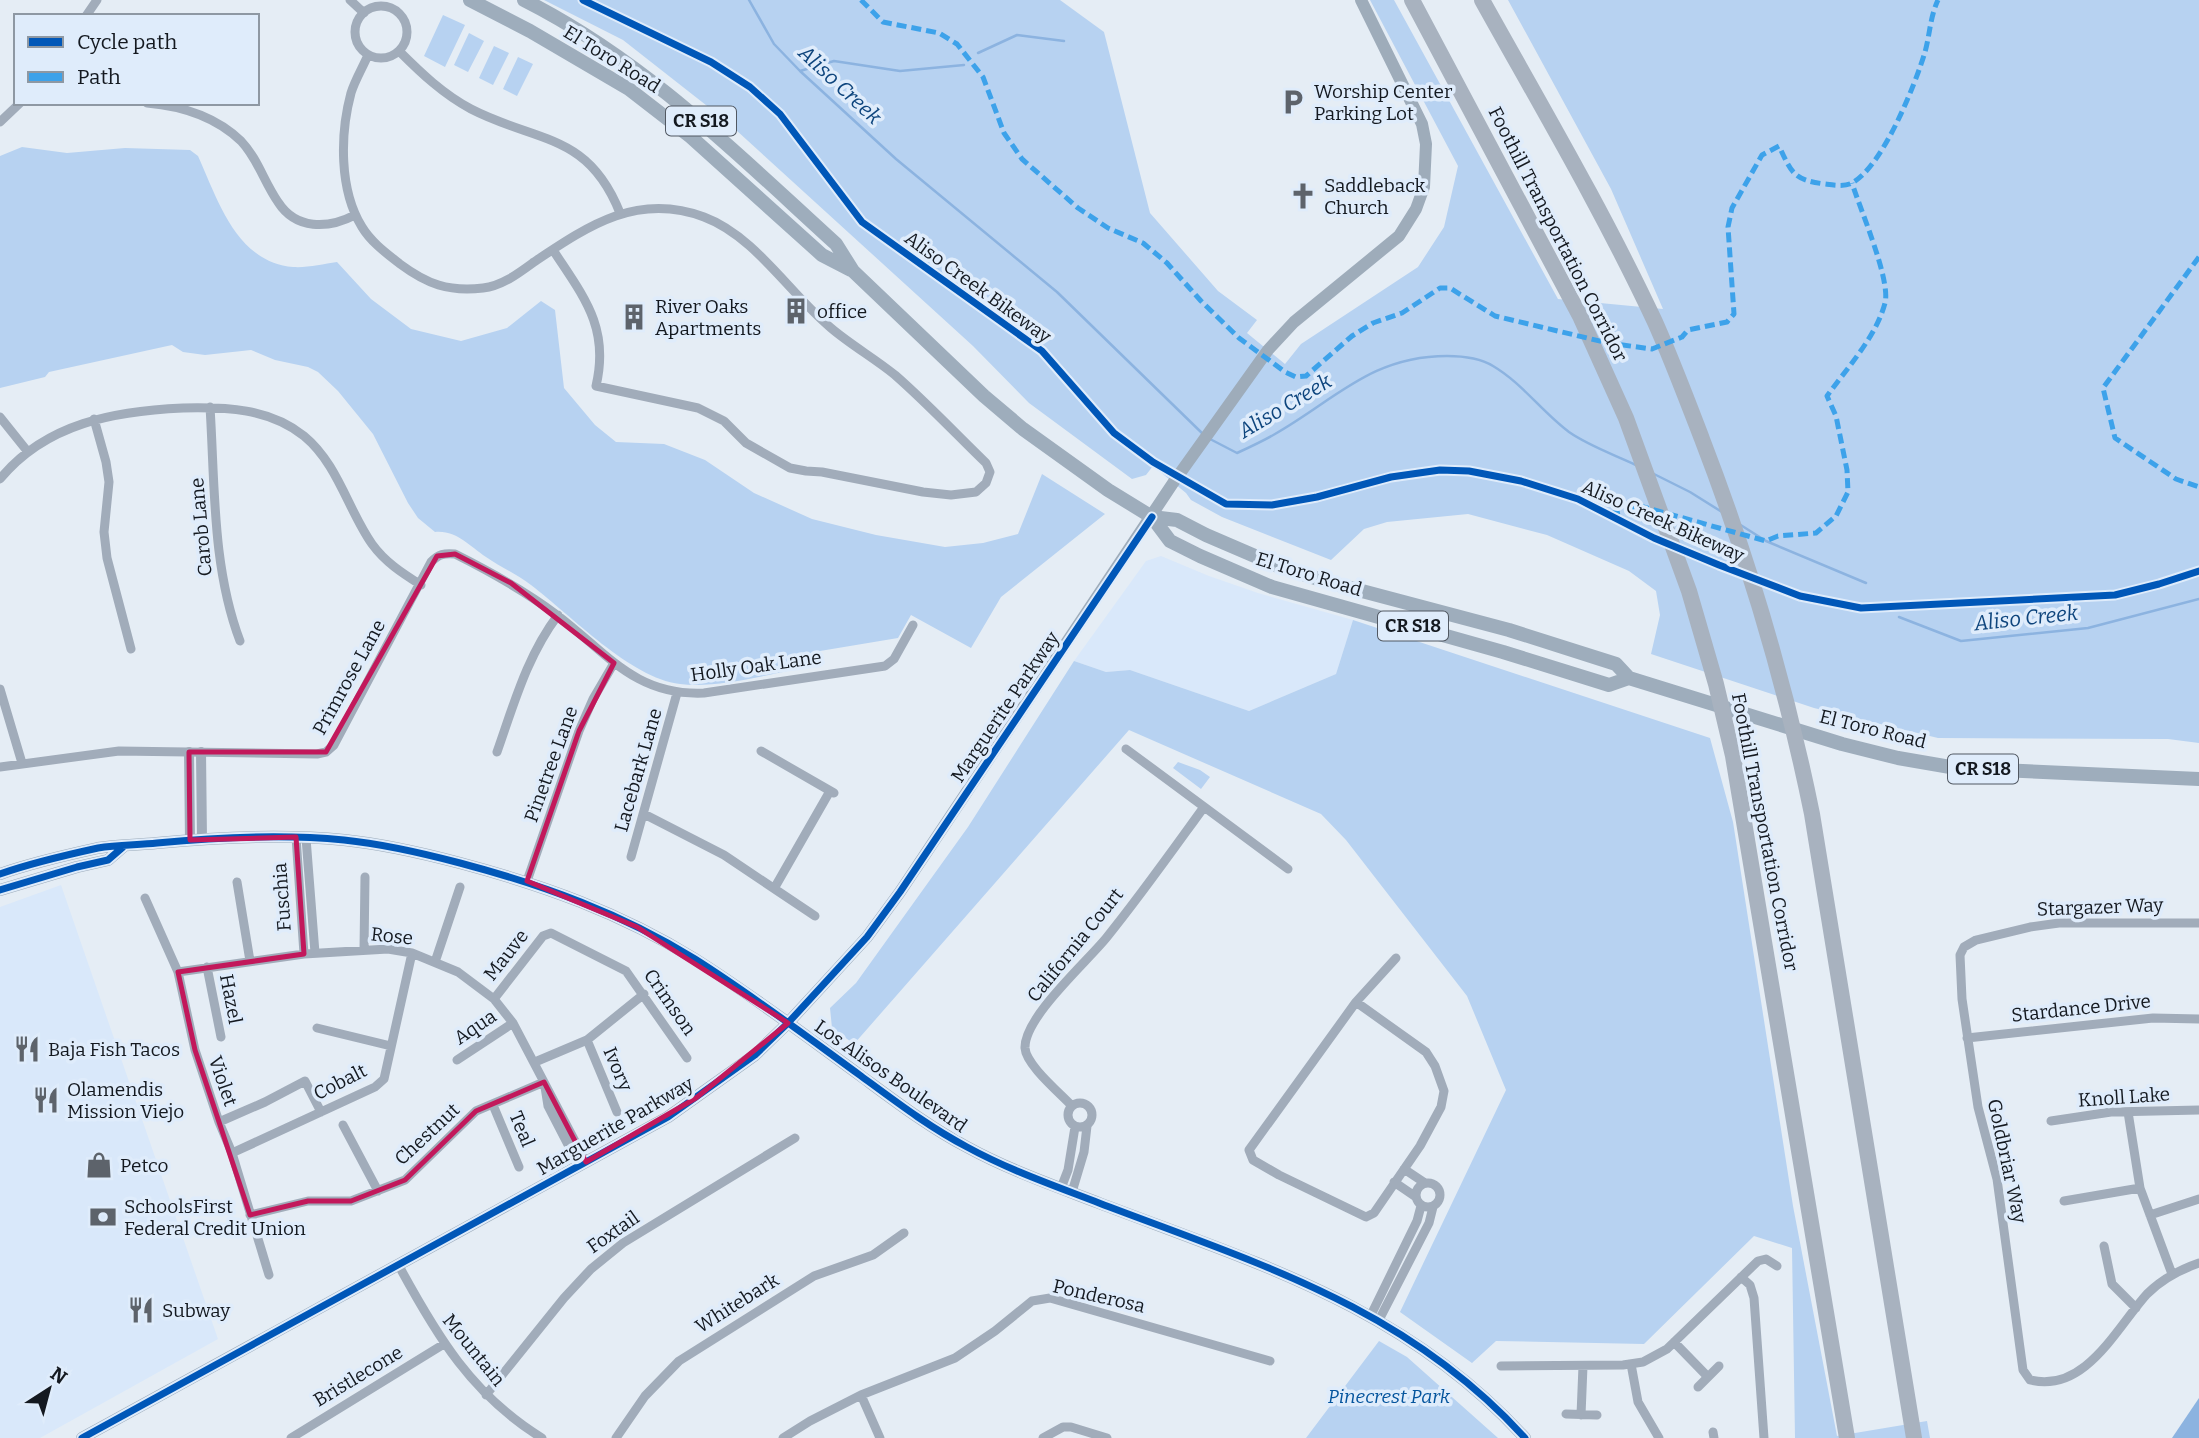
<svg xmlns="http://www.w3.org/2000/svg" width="2199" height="1438" font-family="Bitter,serif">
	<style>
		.built { fill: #d9e8fa }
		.green { fill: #b7d2f1 }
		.water { fill: #8cb3e0 }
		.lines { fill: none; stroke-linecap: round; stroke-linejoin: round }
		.stream { stroke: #8cb3e0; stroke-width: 2.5 }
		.minor { stroke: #a1acba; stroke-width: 9 }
		.tertiary { stroke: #a1acba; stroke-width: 10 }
		.secondary { stroke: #9eacba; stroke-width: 12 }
		.primary { stroke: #9eadbc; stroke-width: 14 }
		.motorway { stroke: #a8b2bf; stroke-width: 16 }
		.quiet { stroke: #3da2ea; stroke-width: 5; stroke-dasharray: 10 5; stroke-linecap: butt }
		.cycleway-casing { stroke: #dfecfb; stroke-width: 11 }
		.cycleway { stroke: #0057b8; stroke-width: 7 }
		.marked { fill: none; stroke: #c2185b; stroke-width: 5; stroke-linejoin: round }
		.labels { text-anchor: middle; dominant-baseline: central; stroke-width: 7; stroke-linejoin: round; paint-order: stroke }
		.shield { fill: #dfecfb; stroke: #515862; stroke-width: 2 }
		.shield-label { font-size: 18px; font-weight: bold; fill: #141920 }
		.street-label { font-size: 19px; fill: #141920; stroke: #dfecfb }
		.poi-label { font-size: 19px; fill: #141920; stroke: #dfecfb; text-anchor: start }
		.park-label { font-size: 19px; font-style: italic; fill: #04549d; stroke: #dfecfb }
		.water-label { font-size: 21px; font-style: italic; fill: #0e457d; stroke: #dfecfb }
	</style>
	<rect width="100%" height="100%" fill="#e5edf5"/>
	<path class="built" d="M1161 556 1209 576 1258 593 1353 620 1336 674 1249 711 1130 670 1106 672 1074 661 1146 561Z
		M61 885 218 1339 40 1438H0V907Z"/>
	<path class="green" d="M544 0H1060L1104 32 1150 213 1218 291 1257 320 1247 333 1285 364 1301 344 1418 267 1444 227 1458 166 1370 0H1394L1558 299 1663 309 1611 189 1508 0H2199V743L2168 739 1938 738 1814 708 1651 654 1660 615 1656 591 1629 571 1547 535 1468 514 1387 522 1364 529 1331 560 1222 517 1191 500 1186 493 1153 466 1146 475 1132 479 1029 403 973 346 725 120 623 40Z
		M443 15 465 25 445 67 424 56Z
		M469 33 484 41 468 72 454 65Z
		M494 46 509 53 493 85 479 78Z
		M518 57 533 64 517 96 503 89Z
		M22 147 67 153 125 148 190 150 198 156C218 200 236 262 293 267 307 268 323 264 337 262L371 299 411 329 461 341 507 328 541 301 555 310 564 388 595 425 616 442 664 444 705 460 754 493 812 519 876 535 945 547 983 543 1018 534 1042 474 1105 514 1001 597 971 648 911 615 898 638 820 651 812 666C774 673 717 689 680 684 630 678 572 616 531 585 517 574 500 567 486 557 469 546 457 530 435 532L418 518 408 503 373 434 338 391 318 372 308 367 275 360 251 350 205 355 183 352 172 345 49 372 45 377 0 388V156Z
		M1353 620 1710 738 1733 822 1793 1206 1837 1436 1927 1421 1930 1438H1795L1792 1248 1754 1236 1644 1344 1496 1341 1472 1363 1400 1312 1506 1090 1467 996 1346 840 1321 814 1129 730 854 1044 832 1028 830 1008 856 983 968 827 1074 661 1106 672 1130 670 1249 711 1336 674Z
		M1178 762 1200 770 1210 777 1201 789 1173 768Z
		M1379 1341 1407 1357 1498 1438H1306Z"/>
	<path class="water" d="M2199 1398V1438H2172Z"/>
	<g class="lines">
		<path class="stream" d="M749 0 774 44 800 71 896 159 1057 292 1204 435
			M978 53 1017 35 1064 41
			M800 71 834 61 900 71 964 65
			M1210 439 1237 453C1250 447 1263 441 1275 434 1335 400 1371 356 1447 356 1462 356 1480 358 1493 366 1522 383 1542 412 1569 432 1589 446 1615 455 1636 465
			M1652 473 1690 492 1722 512
			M1739 524 1766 541 1866 583
			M1899 617 1961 641 2088 628 2199 599"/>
		<path class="minor" d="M350 0 364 13
			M355 32a26 26 0 1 1 52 0a26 26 0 1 1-52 0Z
			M86 16 97 0
			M399 51C421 73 443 94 471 109 537 143 588 132 620 213
			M368 55C363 67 355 80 351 93 340 134 339 190 362 227 371 242 386 253 400 264 427 284 448 292 483 288 502 286 519 273 534 262 588 226 637 192 704 217 755 236 790 294 831 328 851 345 874 358 895 375 927 403 956 434 986 463L990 472 986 483 976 492 951 495 923 492 822 472 806 471 790 468 746 443 724 421 698 408 596 386C610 327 583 296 553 250
			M147 103C182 106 215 116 241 141 258 159 264 182 278 202 296 230 328 229 355 215
			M0 122 20 103
			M210 407C215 485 212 567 240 641
			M0 417 28 452
			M94 419 106 462 109 482 104 532 107 558 131 649
			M0 479C46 423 115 411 183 408 226 407 269 408 304 436 338 464 348 510 372 544 385 562 402 573 421 585
			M0 689 22 763
			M1126 749 1288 869
			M761 751 834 793
			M497 752C514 704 527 656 558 615
			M0 767 119 751 317 754 326 752 334 745 431 562C439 554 444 553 455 554 491 572 525 591 557 615 607 653 635 696 704 693L885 666 894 659 913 625
			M644 814 724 855 815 916
			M296 837 304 954
			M306 838 315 953
			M631 857 677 693
			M527 881 579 731 593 699 614 663
			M237 882 250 961
			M775 887 830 791
			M145 898 178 972 195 1050 219 1122 232 1153 269 1275
			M2199 923H2059L2030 927 1976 940 1964 947 1960 955 1962 999 1978 1107 1997 1179 2023 1370 2030 1380C2085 1394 2117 1327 2147 1294 2162 1279 2179 1270 2199 1263
			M364 950 365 877
			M435 962 460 887
			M207 967 221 1037
			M178 972 304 954 388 949 412 953 458 972 494 999 513 1023 586 1162
			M494 999 543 936 551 933 626 971 687 1058
			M1356 1002 1426 1052 1435 1066 1444 1091 1441 1107 1420 1146 1374 1213 1366 1217 1279 1175 1253 1160 1249 1150 1356 1002 1396 958
			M317 1028 391 1046
			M1967 1038 2153 1018 2199 1019
			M587 1040 617 1112
			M457 1060 513 1023
			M535 1062 587 1040 644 994
			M545 1087 548 1106 579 1166
			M1068 1115a12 12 0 1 1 24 0a12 12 0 1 1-24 0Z
			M493 1105 519 1167
			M1072 1106C1060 1093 1026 1065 1025 1048 1024 1017 1088 961 1107 937 1141 895 1172 851 1204 807
			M2128 1112 2140 1188 2172 1274
			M2051 1121 2111 1112 2199 1110
			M219 1122 265 1102 305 1081 321 1112
			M343 1125 378 1191
			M232 1153 375 1087 384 1079 412 953
			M1404 1169 1425 1183
			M1394 1182 1416 1197
			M1416 1195a12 12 0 1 1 24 0a12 12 0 1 1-24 0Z
			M1061 1188 1068 1170 1075 1127
			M1072 1192 1084 1152 1087 1126
			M2064 1201 2140 1188
			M250 1215 308 1201H351L405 1180 476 1111 544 1082
			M2150 1215 2199 1199
			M2104 1246 2112 1284 2136 1308
			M399 1266C437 1336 472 1395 542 1438
			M1741 1277 1750 1285 1754 1298 1764 1438
			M1371 1315 1417 1221 1421 1206
			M1379 1320 1429 1223 1433 1207
			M1674 1342 1708 1377
			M1631 1364 1638 1402 1659 1438
			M1501 1366 1623 1365 1643 1362 1667 1349 1758 1261 1766 1259 1777 1266
			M1698 1387 1719 1366
			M486 1395 564 1298 591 1269 623 1243 795 1138
			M861 1395 880 1438
			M1566 1414 1597 1415
			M1581 1415 1583 1366
			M1713 1432 1714 1438
			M291 1438 444 1344
			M616 1438 645 1396 679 1361 814 1276 873 1255 904 1233
			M783 1438 810 1421 861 1395 955 1358 995 1331 1032 1301 1050 1298 1270 1361
			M1043 1438 1063 1427H1071L1107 1438"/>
		<path class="tertiary" d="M189 752 190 840
			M201 752 202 839"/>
		<path class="secondary" d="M0 874C31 863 66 855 98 848 117 845 138 845 157 843 219 837 282 834 344 840 383 844 422 853 460 863 543 885 621 913 695 959 752 995 806 1036 861 1076 895 1101 929 1127 967 1147 1009 1170 1055 1186 1099 1203 1259 1264 1406 1307 1525 1438
			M0 890 77 867 108 860 123 847
			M82 1438 668 1117 755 1055 788 1023 867 937 900 892 1173 483 1268 350 1294 322 1399 236 1416 209 1424 187 1426 144 1422 124 1361 0"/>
		<path class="primary" d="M470 0 530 31 629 89 691 137 822 255 851 270
			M524 0C645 61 737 154 836 244L853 271 984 396 1023 429 1108 490 1152 517 1170 541 1200 556 1272 587 1503 652 1609 685 1629 678
			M1152 517 1177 520 1206 535 1278 566 1328 582 1509 630 1616 664 1629 678 1842 744 1898 758 1956 768 2199 779"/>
		<path class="motorway" d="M1412 0 1580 316 1626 418 1689 591 1716 684 1733 756 1847 1438
			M1482 0C1541 106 1603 211 1655 322 1672 360 1687 400 1702 439 1749 561 1786 686 1812 814L1914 1438"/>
		<path class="quiet" d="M861 0 883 22 939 33 957 44 983 77 1004 133 1022 159 1078 208 1108 228 1143 243 1167 263 1201 301 1239 338 1285 372 1296 377 1306 376 1352 336 1373 323 1402 313 1440 288H1450L1495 316 1608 343 1652 349 1682 337 1688 330 1727 322 1734 314 1728 227 1732 208 1762 155 1779 146C1792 174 1794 180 1825 184 1833 185 1845 187 1852 183 1883 166 1915 85 1925 52 1930 34 1930 17 1938 0
			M2199 257 2103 388 2115 438 2176 479 2199 487
			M1610 514 1640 506 1766 541 1778 536 1816 533 1836 516 1848 492 1847 470 1836 416 1827 396C1847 368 1876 337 1885 303 1891 280 1860 209 1852 183"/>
		<g class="cycleway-casing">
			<path id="cycleway" d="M583 0 711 62 750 87 780 114 862 222 1042 351 1114 433 1153 462 1226 504 1272 505 1317 497 1391 477 1440 470 1469 471 1521 481 1578 499 1654 538 1719 565 1800 596 1861 608 2115 595 2159 584 2199 571
				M0 874C31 863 66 855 98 848 117 845 138 845 157 843 219 837 282 834 344 840 383 844 422 853 460 863 543 885 621 913 695 959 752 995 806 1036 861 1076 895 1101 929 1127 967 1147 1009 1170 1055 1186 1099 1203 1259 1264 1406 1307 1525 1438
				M0 890 77 867 108 860 123 847
				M82 1438 668 1117 755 1055 788 1023 867 937 900 892 1152 517"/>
		</g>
		<use href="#cycleway" class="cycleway"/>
	</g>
	<path class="marked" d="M455 554 511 583 614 663 579 731 527 881 637 927 788 1023 696 1098 586 1162 544 1082 476 1111 405 1180 351 1201H308L250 1215 195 1050 178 972 304 954 296 837 190 840 189 752H326L437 556Z"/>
	<defs>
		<g id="parking-bare" transform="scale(2.1)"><path d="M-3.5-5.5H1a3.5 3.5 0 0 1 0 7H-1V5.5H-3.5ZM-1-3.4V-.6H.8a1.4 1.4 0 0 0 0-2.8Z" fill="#5d636b" stroke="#dfecfb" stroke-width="2.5" paint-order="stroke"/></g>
		<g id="church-bare" transform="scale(2.1)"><path d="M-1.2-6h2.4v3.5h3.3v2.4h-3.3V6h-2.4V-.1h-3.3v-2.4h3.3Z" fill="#5d636b" stroke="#dfecfb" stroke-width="2.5" paint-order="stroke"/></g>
		<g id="building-bare" transform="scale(2.1)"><path d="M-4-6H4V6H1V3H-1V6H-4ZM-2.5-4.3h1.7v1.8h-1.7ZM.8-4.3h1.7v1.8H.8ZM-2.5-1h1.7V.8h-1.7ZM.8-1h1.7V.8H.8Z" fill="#5d636b" stroke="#dfecfb" stroke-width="2.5" paint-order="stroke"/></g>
		<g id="restaurant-bare" transform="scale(2.1)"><path d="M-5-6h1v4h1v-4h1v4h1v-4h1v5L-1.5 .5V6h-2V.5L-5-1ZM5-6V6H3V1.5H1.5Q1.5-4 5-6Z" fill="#5d636b" stroke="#dfecfb" stroke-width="2.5" paint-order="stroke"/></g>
		<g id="shop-bare" transform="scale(2.1)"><path d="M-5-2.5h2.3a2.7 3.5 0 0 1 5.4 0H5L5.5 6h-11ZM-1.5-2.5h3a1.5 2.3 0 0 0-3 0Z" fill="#5d636b" stroke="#dfecfb" stroke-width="2.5" paint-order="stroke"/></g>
		<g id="bank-bare" transform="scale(2.1)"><path d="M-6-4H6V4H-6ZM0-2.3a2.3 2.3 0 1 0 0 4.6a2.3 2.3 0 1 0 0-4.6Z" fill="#5d636b" stroke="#dfecfb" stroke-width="2.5" paint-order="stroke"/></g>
	</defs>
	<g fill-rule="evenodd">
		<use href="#parking-bare" x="1293" y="102"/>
		<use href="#church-bare" x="1303" y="196"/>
		<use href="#building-bare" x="796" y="311"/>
		<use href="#building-bare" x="634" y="317"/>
		<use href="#restaurant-bare" x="27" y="1049"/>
		<use href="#restaurant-bare" x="46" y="1100"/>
		<use href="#shop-bare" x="99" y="1165"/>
		<use href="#bank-bare" x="103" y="1217"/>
		<use href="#restaurant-bare" x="141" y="1310"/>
	</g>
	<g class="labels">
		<g class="shield">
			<rect x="666" y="106.5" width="70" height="29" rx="5"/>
			<rect x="1378" y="611.5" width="70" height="29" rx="5"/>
			<rect x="1948" y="754.5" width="70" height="29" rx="5"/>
		</g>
		<g class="shield-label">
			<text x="701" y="121">CR S18</text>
			<text x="1413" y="626">CR S18</text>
			<text x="1983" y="769">CR S18</text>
		</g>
		<g class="street-label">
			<text transform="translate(612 59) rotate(32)">El Toro Road</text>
			<text transform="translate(1558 234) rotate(63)">Foothill Transportation Corridor</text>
			<text transform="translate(978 287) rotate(36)">Aliso Creek Bikeway</text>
			<text transform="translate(1663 521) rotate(24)">Aliso Creek Bikeway</text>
			<text transform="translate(201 527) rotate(-95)">Carob Lane</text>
			<text transform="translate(1309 574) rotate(17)">El Toro Road</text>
			<text transform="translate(756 666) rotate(-8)">Holly Oak Lane</text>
			<text transform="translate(349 677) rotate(-61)">Primrose Lane</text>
			<text transform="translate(1005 707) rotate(-56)">Marguerite Parkway</text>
			<text transform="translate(1873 729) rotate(14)">El Toro Road</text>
			<text transform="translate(551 764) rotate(-70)">Pinetree Lane</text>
			<text transform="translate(638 770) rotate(-74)">Lacebark Lane</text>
			<text transform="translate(1765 832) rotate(79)">Foothill Transportation Corridor</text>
			<text transform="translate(282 897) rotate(-94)">Fuschia</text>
			<text transform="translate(2100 907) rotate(-2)">Stargazer Way</text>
			<text transform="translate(392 936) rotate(6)">Rose</text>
			<text transform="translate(1075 945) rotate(-51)">California Court</text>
			<text transform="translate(506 955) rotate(-52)">Mauve</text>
			<text transform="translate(231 999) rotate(79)">Hazel</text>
			<text transform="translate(670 1002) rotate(55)">Crimson</text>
			<text transform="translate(2081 1008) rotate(-6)">Stardance Drive</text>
			<text transform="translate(475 1027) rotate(-34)">Aqua</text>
			<text transform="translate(618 1069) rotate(67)">Ivory</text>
			<text transform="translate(891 1076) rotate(35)">Los Alisos Boulevard</text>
			<text transform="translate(223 1081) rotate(71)">Violet</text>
			<text transform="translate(340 1082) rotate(-27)">Cobalt</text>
			<text transform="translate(2124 1097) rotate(-4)">Knoll Lake</text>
			<text transform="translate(615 1126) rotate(-30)">Marguerite Parkway</text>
			<text transform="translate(522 1129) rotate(67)">Teal</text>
			<text transform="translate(427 1134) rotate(-43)">Chestnut</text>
			<text transform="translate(2007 1161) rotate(78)">Goldbriar Way</text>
			<text transform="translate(613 1232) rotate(-35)">Foxtail</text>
			<text transform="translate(1099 1296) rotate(13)">Ponderosa</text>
			<text transform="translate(737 1303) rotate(-32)">Whitebark</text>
			<text transform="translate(474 1350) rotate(51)">Mountain</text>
			<text transform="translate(358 1376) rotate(-31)">Bristlecone</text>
		</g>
		<g class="poi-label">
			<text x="1314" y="91">Worship Center<tspan x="1314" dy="22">Parking Lot</tspan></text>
			<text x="1324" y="185">Saddleback<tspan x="1324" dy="22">Church</tspan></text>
			<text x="655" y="306">River Oaks<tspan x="655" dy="22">Apartments</tspan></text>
			<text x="817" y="311">office</text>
			<text x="48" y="1049">Baja Fish Tacos</text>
			<text x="67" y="1089">Olamendis<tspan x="67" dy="22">Mission Viejo</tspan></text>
			<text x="120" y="1165">Petco</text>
			<text x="124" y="1206">SchoolsFirst<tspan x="124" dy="22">Federal Credit Union</tspan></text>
			<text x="162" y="1310">Subway</text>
		</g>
		<g class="park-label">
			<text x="1389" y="1396">Pinecrest Park</text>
		</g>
		<g class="water-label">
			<text transform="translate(840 85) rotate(43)">Aliso Creek</text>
			<text transform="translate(1285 406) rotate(-31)">Aliso Creek</text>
			<text transform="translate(2026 618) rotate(-6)">Aliso Creek</text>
		</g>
	</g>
	<rect x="14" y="14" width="245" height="91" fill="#dfecfb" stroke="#8e98a3" stroke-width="2"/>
	<rect x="28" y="37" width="35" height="10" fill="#0057b8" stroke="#8e98a3" stroke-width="2"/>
	<text x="77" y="49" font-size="21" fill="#141920">Cycle path</text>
	<rect x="28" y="72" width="35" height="10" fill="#3da2ea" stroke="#8e98a3" stroke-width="2"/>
	<text x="77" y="84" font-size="21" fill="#141920">Path</text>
	<g transform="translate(49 1389) rotate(36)" stroke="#dfecfb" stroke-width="5" paint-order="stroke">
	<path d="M0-5L12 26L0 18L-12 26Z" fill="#141920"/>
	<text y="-10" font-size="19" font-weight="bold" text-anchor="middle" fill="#141920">N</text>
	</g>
</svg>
